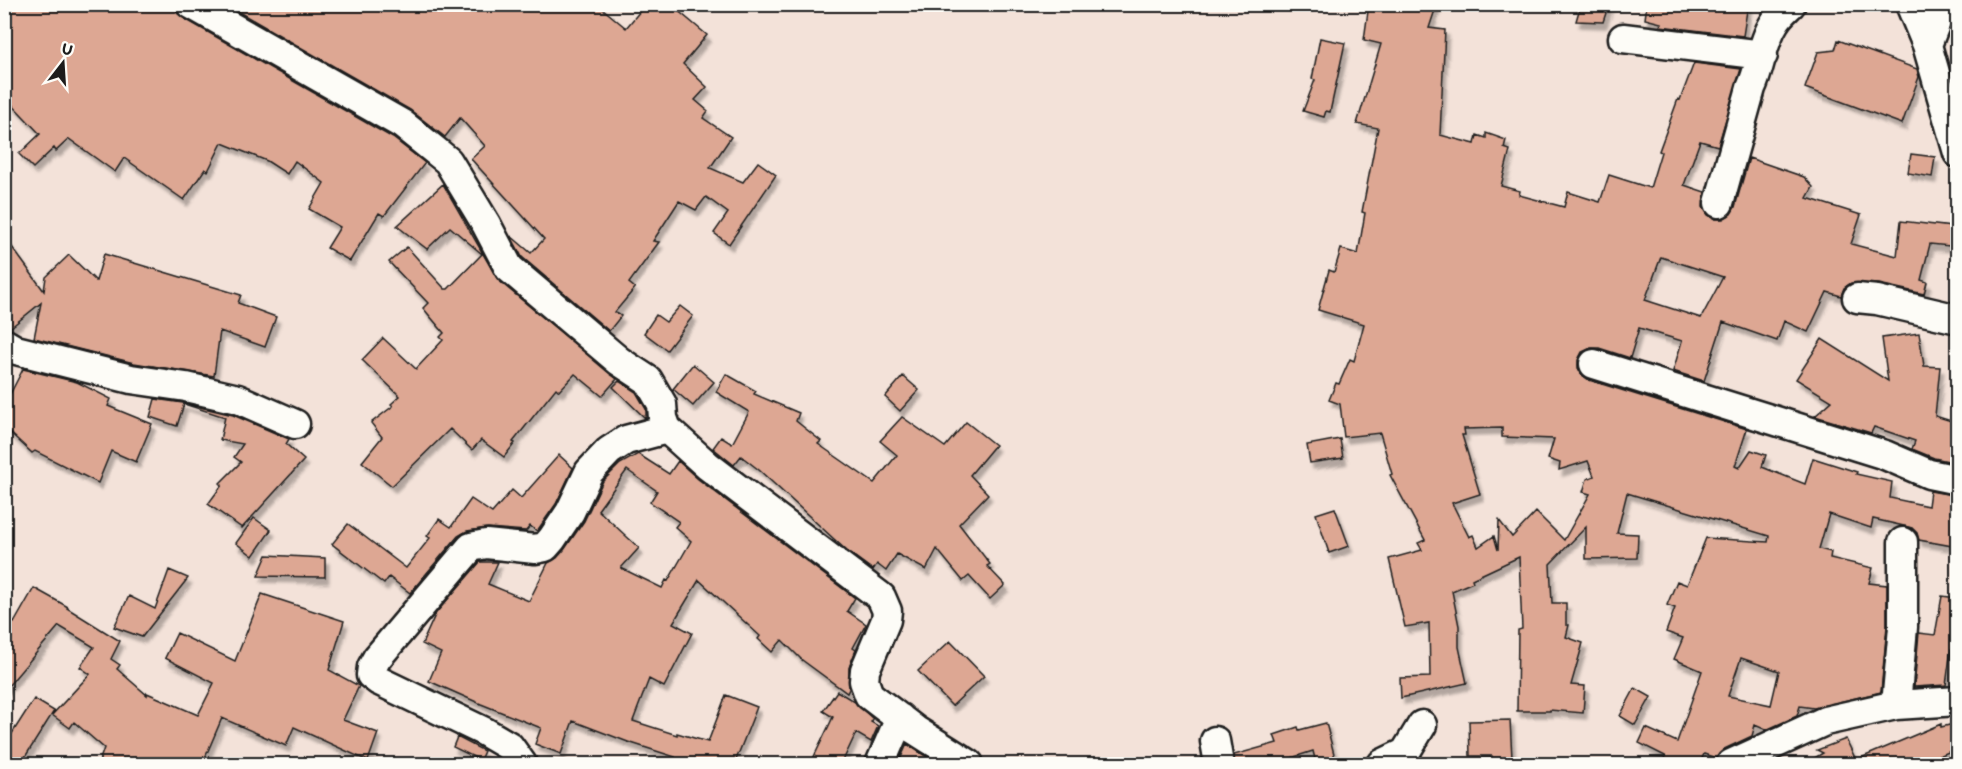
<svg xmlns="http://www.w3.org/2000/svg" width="1962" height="769" font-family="Itim,sans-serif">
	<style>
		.building { fill: #dda793; stroke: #1c1c1c; stroke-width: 1.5; fill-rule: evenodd; filter: url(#shadow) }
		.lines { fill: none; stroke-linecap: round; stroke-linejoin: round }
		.minor-casing { stroke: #1c1c1c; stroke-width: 33 }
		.minor { stroke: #fdfcf7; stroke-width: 28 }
	</style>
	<defs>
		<filter id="shadow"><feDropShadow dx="3.5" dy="6" stdDeviation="1.5" flood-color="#0004"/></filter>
	</defs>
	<rect width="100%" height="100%" fill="#f3e2d9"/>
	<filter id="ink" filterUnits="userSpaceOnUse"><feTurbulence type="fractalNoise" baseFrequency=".0167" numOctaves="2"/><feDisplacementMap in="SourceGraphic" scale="12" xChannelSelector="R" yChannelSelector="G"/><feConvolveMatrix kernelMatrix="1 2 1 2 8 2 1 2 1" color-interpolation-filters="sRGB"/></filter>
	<g filter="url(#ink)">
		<path class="building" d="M16 4H175L177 13 183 18 393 138 425 163 384 216 379 213 350 261 327 248 340 227 309 209 324 183 295 161 287 174 267 161 222 143 208 171 205 169 184 200 124 158 115 172 69 139 56 151 54 148 33 168 19 154 40 134 4 96V17Z
			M225 4H597L626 28 646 4H670L707 35 683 64 707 87 695 100 708 111 703 118 731 137 710 168 743 182 758 162 776 175 729 244 714 233 728 213 706 197 696 210 679 201 653 241 659 242 629 283 635 288 615 312 621 316 609 331 522 257 511 236 531 253 544 239 471 159 485 146 460 118 445 137 410 110Z
			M1369 4H1437L1429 28 1445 30 1440 135 1475 144 1477 135 1486 138V133L1506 140 1504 148 1510 150 1501 186 1520 191 1519 195 1564 207 1568 192 1600 202 1609 175 1650 188 1661 152 1659 151 1678 99 1680 100 1694 63 1741 69 1718 146 1700 141 1684 185 1705 192 1703 207 1708 215 1715 219H1723L1731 214 1735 207 1749 158 1804 177 1813 187 1807 198 1861 215 1851 244 1897 256 1901 221 1952 227 1950 246 1930 244 1921 280 1927 282 1924 294 1879 284 1851 283 1844 288 1841 296 1827 292 1808 332 1784 321 1777 341 1723 322 1704 381 1673 371 1682 341 1639 328 1630 358 1599 348H1591L1582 352 1578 360V368L1582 375 1589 380 1747 429 1735 466 1739 468 1751 450 1766 455 1762 467 1805 484 1813 458 1857 472 1856 474 1892 482 1890 498 1928 506 1930 491 1958 496V547L1919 540 1917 533 1912 528 1904 526 1873 519 1871 528 1829 514 1819 549 1831 552 1830 558 1873 568 1869 583 1887 585V626L1881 692 1814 708 1800 706 1797 716 1766 730 1755 725 1752 736 1724 749 1716 758 1704 754 1699 765H1662L1665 756 1639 743 1646 728 1677 742 1702 671 1674 659 1683 638 1666 632 1675 608 1667 605 1677 581 1687 585 1706 538 1768 542 1769 536 1627 493 1617 533 1638 534 1637 558 1586 559V527L1550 564 1552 603H1566V625H1569L1566 637 1583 643 1571 685 1585 686 1583 713 1550 710V711H1517L1518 630 1522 629 1519 557 1472 579 1473 582 1452 591 1459 626V647L1467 683 1401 698 1400 678 1430 677 1429 623 1405 627 1389 559 1422 550 1418 543 1425 540 1390 475 1392 474 1380 433 1344 437 1340 404 1329 400 1336 383 1339 384 1350 359 1354 361 1364 324 1318 310 1329 270 1334 272 1341 249 1358 254 1365 213 1362 212 1378 128 1357 124 1381 44 1364 40ZM1661 257 1723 277 1701 318 1645 300ZM1502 428V437L1554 439 1548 459 1560 463 1559 470 1588 461 1594 476 1587 479 1583 492 1590 494 1564 540 1536 512 1512 537 1499 520 1498 550 1494 536 1478 547 1473 535 1469 537 1452 503 1480 494 1462 435H1465L1464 429ZM1741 658 1779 671 1771 705 1728 696Z
			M1581 4H1609L1603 22 1576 21Z
			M1647 4H1748L1743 36 1660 26 1661 23 1645 19Z
			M1320 38 1345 43 1330 112 1326 111 1324 117 1303 111 1315 80 1312 79Z
			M1838 40 1917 69 1919 77 1902 124 1805 88 1818 52 1835 50Z
			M1911 154 1935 157 1932 177 1908 173Z
			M443 184 498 280 617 379 602 396 575 374 559 391 556 388 513 442 515 443 504 457 481 440 472 450 450 429 392 486 362 462 382 437 371 423 393 406 391 404 400 396 362 360 383 338 416 369 443 340 440 337 444 333 423 308 428 303 389 262 407 247 445 289H448L482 254 450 227 427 249 397 226Z
			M4 236 44 291 46 277 69 255 96 281 104 254 241 295 238 303 276 317 265 347 220 331 214 376 134 363 34 338 41 303 10 328 4 327Z
			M680 306 693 316 667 350 644 333 656 315 666 322Z
			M1919 333 1924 366 1940 367 1935 416 1958 423V463L1934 458 1912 449 1915 441 1874 427 1871 433 1815 416 1832 401 1796 379 1822 339 1888 381 1882 338Z
			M693 364 714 382 693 406 673 389Z
			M23 369 77 382 111 399 108 406 152 424 136 462 111 451 98 483 35 451 32 453 4 427V406Z
			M726 374 756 391 754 394 799 413 796 421 821 441 818 444 874 483 897 455 880 441 902 417 945 447 966 422 995 445 970 475 988 494 959 524 990 564 987 566 1005 585 990 599 969 576 963 581 937 549 926 570 897 554 886 571 877 564 873 570 847 551 759 470 741 456 734 465 713 448 721 437 732 444 749 412 716 392Z
			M903 376 919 390 900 411 885 397Z
			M619 381 636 392 646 409V417L645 418 613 387Z
			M155 399 183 403 233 415 289 439 286 444 304 460 242 528 208 504 222 485 220 483 241 462 234 457 243 444 220 440 225 417 184 404 177 426 150 417Z
			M1340 439 1343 458 1310 463 1307 445Z
			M638 454 669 474 678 461 698 479 855 598 847 611 866 624 853 648 856 650 849 668V689L847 693 802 660 782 640 772 652 758 639 760 636 699 580 673 623 692 633 664 687 649 679 633 721 677 735V733L708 742 726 695 757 707 734 765H672L675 757 628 742 573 721 561 754 535 744 541 728 481 704 429 681 441 653 422 644 436 613 480 562H498L488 584 529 601 548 563 557 558 564 550 584 521 603 481 620 464ZM627 470 657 491 650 502 679 522 675 527 691 541 668 581 666 580 662 588 621 568 639 548 598 510Z
			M559 455 573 468 556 504 537 531 530 526 526 531 488 528 467 531 458 536 410 593 389 577 384 584 332 544 348 524 406 568 430 538 427 536 439 519 451 527 471 499 492 513 512 490 521 498Z
			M1335 508 1349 546 1329 553 1316 514Z
			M254 518 271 530 253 556 236 543Z
			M267 555 325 558V577L258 576Z
			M169 570 188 578 142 637 114 627 129 596 155 609Z
			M34 588 68 607 67 608 120 641 111 659 120 665 117 669 147 695V693L198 715 214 683 165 658 177 633 235 661 262 594 344 621 329 670 359 686 343 720 378 733 368 761 294 727 286 746 222 718 202 765H98L104 748 74 722 70 728 52 715 90 674 80 667 94 647 59 626 4 691V616L14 623Z
			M1942 596 1957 598 1954 624 1958 625V650L1951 649 1946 685 1914 687 1919 633 1935 635Z
			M950 641 984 676 952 706 918 671Z
			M1635 688 1651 697 1635 725 1620 716Z
			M837 691 855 702 873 719 871 722 878 726 871 742 856 733 841 765H810L833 717 823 711Z
			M34 699 54 711 20 765H4V746Z
			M1510 720 1512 758H1492V756H1470L1469 721Z
			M1326 723 1335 758 1316 763 1313 751 1269 765H1235L1234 755 1277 743 1274 735 1298 727 1299 730Z
			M1958 723V748L1918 765H1803L1823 753 1817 750 1846 739 1856 760 1941 724V727Z
			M457 737 484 751 480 760 453 747Z
			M907 744 939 765H910L900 760Z"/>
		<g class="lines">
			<g class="minor-casing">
				<path id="minor" d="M191 4 402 124 448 161 486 224 509 268 619 361 648 380 662 404 663 418 667 429 708 466 881 597 887 611 886 620 865 670 864 681 869 695 915 730 969 764
					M1910 4 1927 45 1958 153
					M1623 38 1763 55
					M1927 45 1943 4
					M1719 203 1751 88C1761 67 1762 41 1775 22 1779 15 1785 10 1791 4
					M1857 298 1877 300 1958 319
					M4 343 16 350 131 379 186 387 238 399 295 424
					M1594 364 1885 455 1929 474 1958 480
					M1896 705 1903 627V542
					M1215 741 1219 764
					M522 764 509 746 485 732 379 681 371 675 372 667 377 658 471 547 486 544 535 549 545 547 552 539 570 512 589 472 609 451 626 440 667 429
					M880 764 900 718
					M1382 764 1405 753 1422 725
					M1731 764 1825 721 1896 705 1958 701"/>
			</g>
			<use href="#minor" class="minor"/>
		</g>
	</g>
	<rect width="1962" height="769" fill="none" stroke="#fdfcf7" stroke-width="24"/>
	<rect x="12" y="12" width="1938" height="745" fill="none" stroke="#1c1c1c" stroke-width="2" filter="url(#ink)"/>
	<g transform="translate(63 63) rotate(17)" stroke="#fdfcf7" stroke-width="4.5" paint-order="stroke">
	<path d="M0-4.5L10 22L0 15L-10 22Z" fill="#1c1c1c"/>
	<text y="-9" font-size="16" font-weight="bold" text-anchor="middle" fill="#1c1c1c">U</text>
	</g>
</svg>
